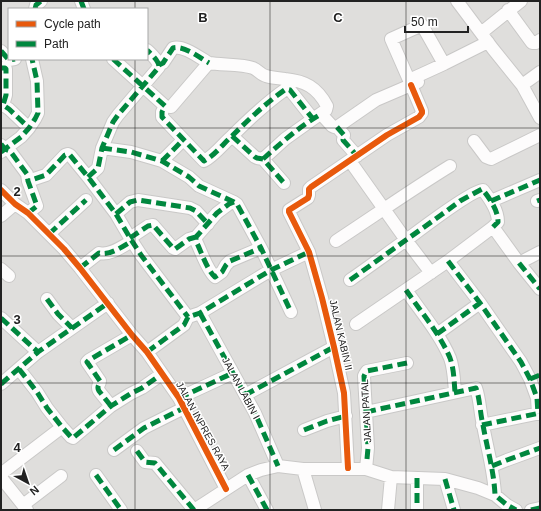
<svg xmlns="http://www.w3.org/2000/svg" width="541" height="511" font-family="Arial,sans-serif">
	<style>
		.residential { fill: #dfdedc; fill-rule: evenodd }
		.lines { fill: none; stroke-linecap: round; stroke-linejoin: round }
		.minor-casing { stroke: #c9c8c7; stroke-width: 14 }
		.minor { stroke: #fdfcfc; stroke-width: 12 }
		.quiet { stroke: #00873e; stroke-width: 5; stroke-dasharray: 10 5; stroke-linecap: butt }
		.cycleway-casing { stroke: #fff; stroke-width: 8 }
		.cycleway { stroke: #e8590c; stroke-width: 6 }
		.grid { fill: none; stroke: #222; stroke-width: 1; stroke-opacity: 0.55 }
		.labels { text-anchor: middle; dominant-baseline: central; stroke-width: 3; stroke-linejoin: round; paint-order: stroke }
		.street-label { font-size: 10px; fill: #222; stroke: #fff }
		.grid-label { font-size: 13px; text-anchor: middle; font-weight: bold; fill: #222; stroke: #fff; stroke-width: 3; stroke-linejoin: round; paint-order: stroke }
	</style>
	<rect width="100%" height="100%" fill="#f0eeeb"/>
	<path class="residential" d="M1 1H540V510H1ZM9 9H147V59H9Z"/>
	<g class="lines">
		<g class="minor-casing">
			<path id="minor" d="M81 1 84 9
				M457 1 493 49 522 85 540 118
				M35 9 36 5 41 1
				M508 10 532 43H536L540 40
				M481 33 521 1
				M1 51 9 60 15 59
				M113 59 165 106 171 107 207 65 209 63C221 65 243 64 253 68 258 70 261 75 266 76 272 78 278 78 285 79 305 81 317 87 327 106L326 110 313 119 285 139 263 159
				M444 64 422 25 391 39 409 80 444 64 488 42
				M159 65 163 63 173 48C184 45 200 58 209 63
				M1 68H5L6 69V95L3 105 9 109 29 128
				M522 85 540 72
				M165 106 162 112V117L204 161C214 156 223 144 232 136 249 119 266 103 286 89L290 90 313 119
				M321 114 332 126 334 127H337L344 135 343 140 357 156
				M337 127 376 100 418 82
				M232 136 255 157 257 158 263 159 284 183
				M474 141 486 157 491 159 540 135
				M1 145 5 149 10 151 27 174 28 181
				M102 148 131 152 162 161 189 177 199 186 234 202 237 204 261 248 291 312
				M1 152 21 137 29 128 35 119 38 113 37 81 32 59
				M162 161 183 140
				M350 161 406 240 431 273
				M88 177 98 168 102 148 113 122 118 115 159 67C159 61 152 55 147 50
				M1 190 15 204 28 213 64 249 80 268 132 335 147 352 179 398 226 489
				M491 201 540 180
				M537 201 540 200
				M234 202 229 204 217 213 196 237V241C201 251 207 270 215 277L222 272 226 265 230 261 261 248
				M28 213 37 206 28 181 46 175 65 155 68 154 70 155 88 177 116 214 130 238 141 255 188 317
				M116 214 130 202 138 200 190 208 196 211 208 224
				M1 216 15 204
				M493 227 519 263 540 289
				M49 234 86 200
				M130 238 148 226 153 225 173 248 175 249 189 239 196 237
				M336 241C374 216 411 190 450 166
				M448 261 480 303 521 362 530 379 537 398 538 414
				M519 263 540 252
				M80 268 99 253C110 256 123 246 132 241
				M1 269 9 276
				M350 280C370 266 389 252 409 238 421 229 472 190 483 190 490 199 498 210 498 222L493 227 448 261 356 324
				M406 290C421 312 440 334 450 358 454 369 454 381 455 392
				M47 299 58 314 72 328
				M200 313 255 413 278 466
				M1 318 38 352
				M437 334 480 303
				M147 352 184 325 188 317 200 313 271 270 309 252
				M19 369 37 392 47 408 62 427 71 437 73 438 111 406 130 394 142 388 162 374
				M1 384 38 352 108 303
				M245 395 334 347
				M179 398 233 373
				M111 406 99 391C96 386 100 385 100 381L87 362 89 360 132 335
				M366 412 476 388C480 399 480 413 483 425 487 448 494 471 495 495
				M482 425 540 413
				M304 430 327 421 346 416
				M114 450 144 428 184 408
				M137 451 145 462 155 463 194 510
				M492 466 507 460 540 448
				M348 468 344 393 334 347 322 298 309 252 289 212V210L308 198 309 195V189L311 187 387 135 419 117 422 113V111L411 85
				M303 469 315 510
				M366 469 368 448 364 376 365 374 367 371 407 363
				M96 475 121 510
				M248 475 267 510
				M417 478V508
				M445 479 454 510
				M23 505 61 476
				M27 510 3 480 1 476 2 473 57 431
				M194 510 248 475 261 470 278 466 303 469H366L391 477 445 479 478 488 495 495 507 505 516 510
				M388 510 391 477
				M531 510 540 508"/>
		</g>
		<use href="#minor" class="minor"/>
		<path class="quiet" d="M81 1 84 9
			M35 9 36 5 41 1
			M1 51 9 60 15 59
			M113 59 165 106 162 112V117L204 161C214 156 223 144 232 136 249 119 266 103 286 89L290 90 313 119
			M159 65 163 63 173 48C184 45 200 58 209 63
			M1 68H5L6 69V95L3 105 9 109 29 128
			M337 127 344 135 343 140 357 156
			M232 136 255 157 257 158 263 159 284 183
			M1 144 5 149 10 151 27 174 28 181
			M102 148 131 152 162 161 189 177 199 186 234 202 237 204 261 248 291 312
			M1 152 21 137 29 128 35 119 38 113 37 81 32 59
			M263 159C281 143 300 126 321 114
			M162 161 183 140
			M88 177 98 168 102 148 113 122 118 115 159 67C159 61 152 55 147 50
			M491 201 540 180
			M537 201 540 200
			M234 202 229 204 217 213 196 237V241C201 251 207 270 215 277L222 272 226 265 230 261 261 248
			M28 213 37 206 28 181 46 175 65 155 68 154 70 155 88 177 116 214 130 238 141 255 188 317
			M116 214 130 202 138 200 190 208 196 211 208 224
			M49 234 86 200
			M130 238 148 226 153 225 173 248 175 249 189 239 196 237
			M448 261 480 303 521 362 530 379 537 398 538 414
			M519 263 540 289
			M80 268 99 253C110 256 123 246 132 241
			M350 280 441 215 460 201 482 189 483 190C490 199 498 210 498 222L493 227
			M406 290C421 312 440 334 450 358 454 369 454 381 455 392
			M47 299 58 314 72 328
			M200 313 255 413 278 466
			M1 318 38 352
			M437 334 480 303
			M147 352 184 325 188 317 200 313 271 270 309 252
			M19 369 37 392 47 408 62 427 71 437 73 438 111 406 130 394 142 388 162 374
			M530 379 540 375
			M1 384 38 352 108 303
			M245 395 334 347
			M179 398 233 373
			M111 406 99 391C96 386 100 385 100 381L87 362 89 360 132 335
			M366 412 476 388C480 399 480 413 483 425 487 448 494 471 495 495L507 505 516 510
			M482 425 540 413
			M304 430 327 421 346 416
			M114 450 144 428 184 408
			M137 451 145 462 155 463 194 510
			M367 459 368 448 364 376 365 374 367 371 407 363
			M492 466 507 460 540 448
			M96 475 121 510
			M248 475 267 510
			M417 478V508
			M445 479 454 510
			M531 510 540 508"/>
		<g class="cycleway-casing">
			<path id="cycleway" d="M1 190 15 204 28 213 64 249 80 268 132 335 147 352 179 398 226 489
				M348 468 344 393 334 347 322 298 309 252 289 212V210L308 198 309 195V189L311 187 387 135 419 117 422 113V111L411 85"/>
		</g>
		<use href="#cycleway" class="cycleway"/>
	</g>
	<path class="grid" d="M135 1V9M270 1V510M406 1V510M135 59V510M1 128H540M1 256H540M1 383H540"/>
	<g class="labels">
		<g class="street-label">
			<text transform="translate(341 335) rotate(77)">JALAN KABIN II</text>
			<text transform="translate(241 388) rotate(62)">JALAN LABIN I</text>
			<text transform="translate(366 411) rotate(-93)">JALAN PATAL</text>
			<text transform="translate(203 426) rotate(61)">JALAN INPRES RAYA</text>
		</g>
	</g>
	<g class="grid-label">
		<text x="203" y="22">B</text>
		<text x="338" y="22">C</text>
		<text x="17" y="196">2</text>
		<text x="17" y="324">3</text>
		<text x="17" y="452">4</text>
	</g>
	<rect width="541" height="511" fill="none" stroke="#222222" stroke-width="4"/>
	<rect x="8" y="8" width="140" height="52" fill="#ffffff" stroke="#a7a7a7"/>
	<rect x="16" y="21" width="20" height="6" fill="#e8590c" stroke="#a7a7a7"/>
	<text x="44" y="28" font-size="12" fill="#222222">Cycle path</text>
	<rect x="16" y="41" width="20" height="6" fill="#00873e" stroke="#a7a7a7"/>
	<text x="44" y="48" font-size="12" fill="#222222">Path</text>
	<g transform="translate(28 483) rotate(140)" stroke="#ffffff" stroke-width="3" paint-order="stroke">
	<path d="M0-3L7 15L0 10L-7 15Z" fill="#222222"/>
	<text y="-6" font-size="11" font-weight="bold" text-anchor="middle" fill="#222222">N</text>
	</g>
	<path d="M405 26v6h63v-6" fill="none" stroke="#222222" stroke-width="2"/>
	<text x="411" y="26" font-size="12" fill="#222222" stroke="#ffffff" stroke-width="3" paint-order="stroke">50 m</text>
</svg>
